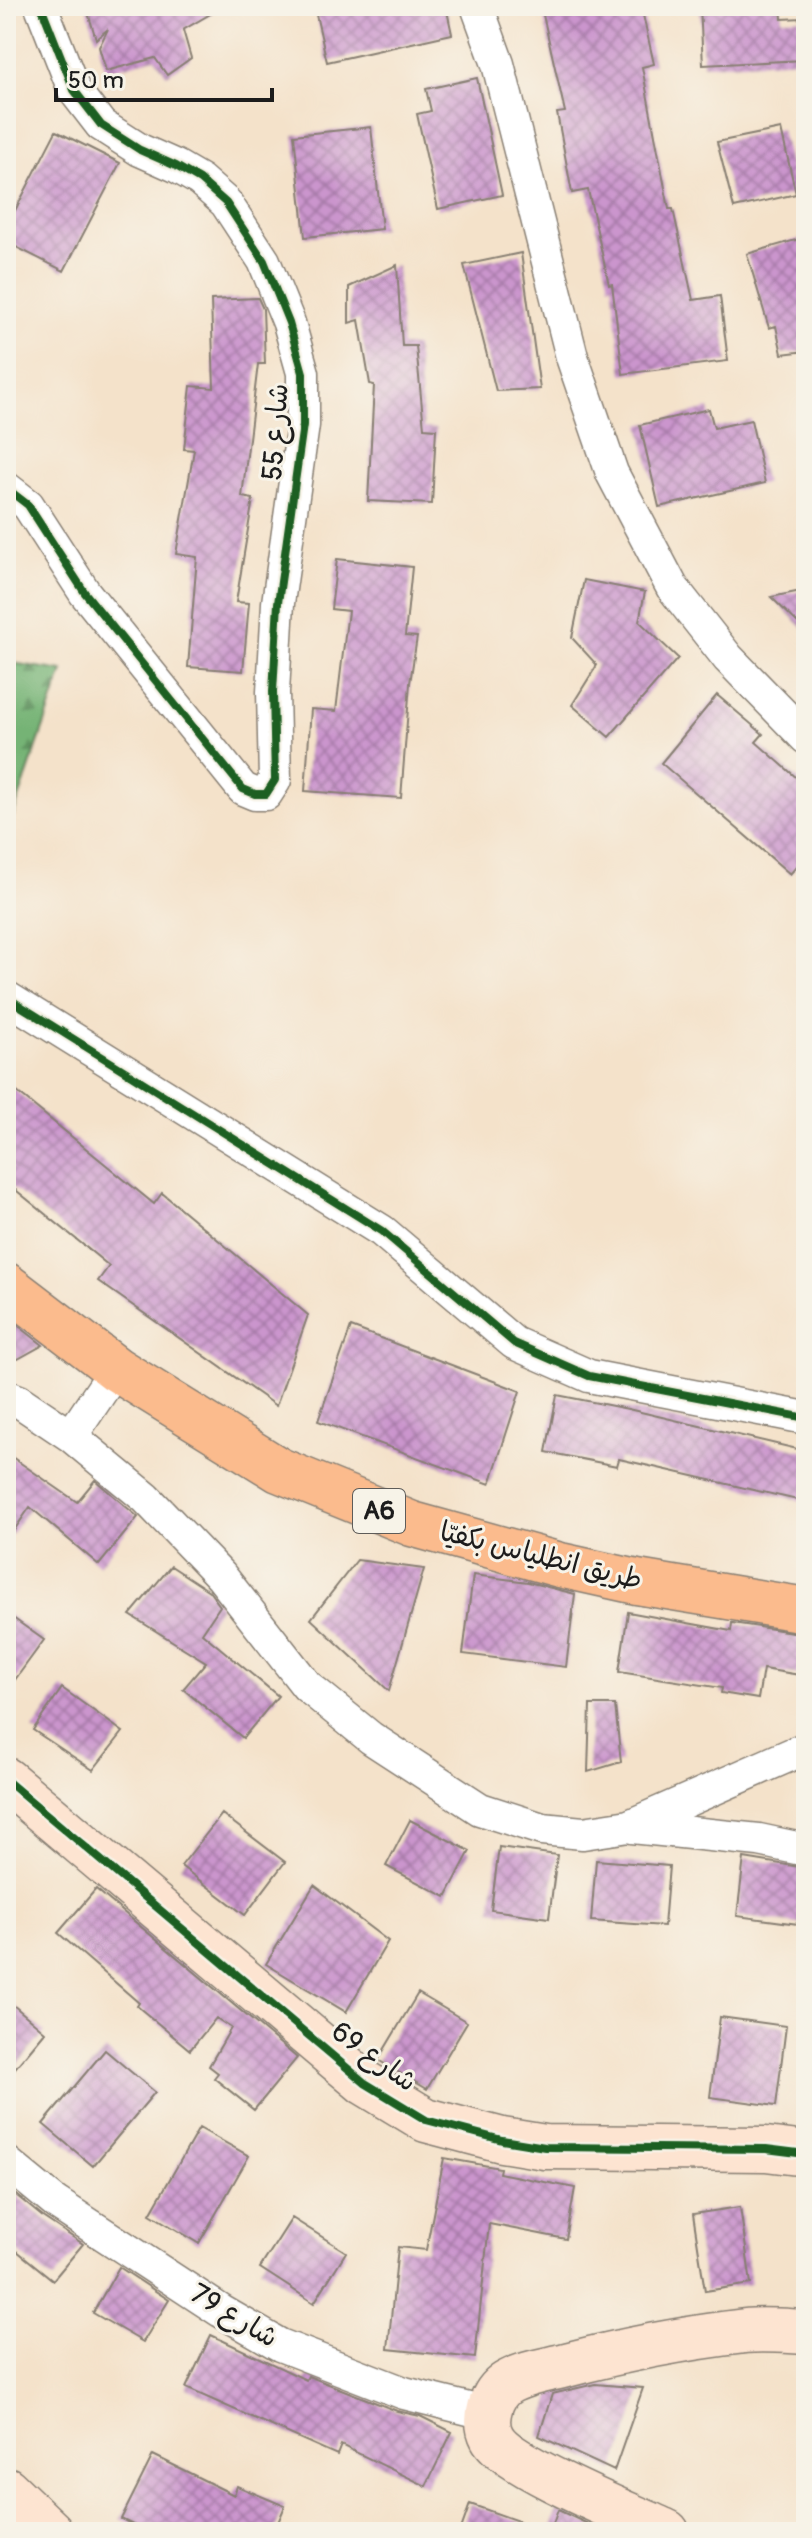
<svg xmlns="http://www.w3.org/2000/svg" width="812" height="2538" font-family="Pangolin,'Playpen Sans Arabic',sans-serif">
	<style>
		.forest { fill: url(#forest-firs); stroke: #486848; stroke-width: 2 }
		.building { fill: url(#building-cross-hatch) }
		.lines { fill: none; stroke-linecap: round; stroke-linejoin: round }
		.street-casing { stroke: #887f73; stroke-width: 35 }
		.secondary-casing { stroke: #887f73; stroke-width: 47 }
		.highway-casing { stroke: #887f73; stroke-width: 47 }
		.street { stroke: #fff; stroke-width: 32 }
		.secondary { stroke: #fde4d1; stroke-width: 44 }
		.highway { stroke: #fbbb8d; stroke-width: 44 }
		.cycleway-casing { stroke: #f7f3e8; stroke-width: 13 }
		.cycleway { stroke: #1b5e20; stroke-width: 8 }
		.labels { text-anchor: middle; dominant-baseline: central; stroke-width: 6; stroke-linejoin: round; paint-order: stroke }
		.shield { fill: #f7f3e8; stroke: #5e5c59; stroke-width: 2 }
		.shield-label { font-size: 26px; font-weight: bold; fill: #1c1c1c }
		.street-label { font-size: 28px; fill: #1c1c1c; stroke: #f7f3e8 }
	</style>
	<defs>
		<pattern id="forest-firs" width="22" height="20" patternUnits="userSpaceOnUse" patternTransform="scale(2)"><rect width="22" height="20" fill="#75b374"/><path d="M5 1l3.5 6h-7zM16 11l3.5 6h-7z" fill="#5f915e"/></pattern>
		<pattern id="building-cross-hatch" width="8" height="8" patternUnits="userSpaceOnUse" patternTransform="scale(2)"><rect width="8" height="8" fill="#cb95cd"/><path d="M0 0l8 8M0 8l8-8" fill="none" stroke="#a479a6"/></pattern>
	</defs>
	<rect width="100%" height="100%" fill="#f7f3e8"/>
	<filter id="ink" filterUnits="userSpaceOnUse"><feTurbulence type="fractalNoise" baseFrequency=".0125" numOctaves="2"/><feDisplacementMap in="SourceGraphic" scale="16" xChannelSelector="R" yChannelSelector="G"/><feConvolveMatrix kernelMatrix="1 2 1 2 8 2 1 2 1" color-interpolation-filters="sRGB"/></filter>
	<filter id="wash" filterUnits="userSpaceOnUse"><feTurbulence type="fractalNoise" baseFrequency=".006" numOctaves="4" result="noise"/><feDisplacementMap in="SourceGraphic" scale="32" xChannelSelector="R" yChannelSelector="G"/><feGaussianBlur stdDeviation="1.8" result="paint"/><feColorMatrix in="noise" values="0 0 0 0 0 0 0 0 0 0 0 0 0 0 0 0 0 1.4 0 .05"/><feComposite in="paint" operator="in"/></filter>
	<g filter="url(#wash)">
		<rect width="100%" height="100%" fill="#f4e2ca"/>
		<path class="forest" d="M6 662 63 671 6 836Z"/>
		<g id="blocks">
			<path class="building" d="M86 6H224L183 30 191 58 167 75 155 58 106 71 99 47 108 29 96 39Z
				M314 6H446L452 34 327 62Z
				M541 6H641L654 64 642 67 669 209H673L693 300 720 296 728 361 623 374 612 284 609 285 588 190 572 193 557 113 565 112Z
				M700 6H781L782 19 803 18 805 60 703 65Z
				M477 78 502 195 438 209 417 114 431 111 426 89Z
				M371 127 382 229 305 237 294 135Z
				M781 129 796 194 734 208 717 142Z
				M56 131 120 163 64 271 6 242V228Z
				M806 237V351L782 354 776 326 769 328 747 254Z
				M521 253 540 389 496 391 464 265Z
				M397 265 402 346H416L424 428 436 429 432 504 368 501 374 385 370 384 359 320 349 323V287Z
				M258 298 263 309 265 364H258L242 497 253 499 236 602 249 603 243 671 188 667 197 557 176 554 194 450 184 449 191 386 214 388 211 300Z
				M709 409 714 428 751 420 765 483 659 507 640 425Z
				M337 559 412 567 405 636 417 637 410 683 401 798 305 791 311 709 336 711 348 611 331 609Z
				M584 580 645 592 639 621 678 658 609 737 572 705 597 665 572 638Z
				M806 590V631L771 597Z
				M717 695 763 734 756 742 806 786V856L790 874 661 763Z
				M6 1083 154 1204 162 1193 308 1315 276 1406 98 1281 109 1266 6 1182Z
				M6 1316 43 1345 18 1359 6 1355Z
				M351 1327 520 1391 490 1484 318 1421Z
				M557 1395 628 1409 806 1451V1502L619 1459 617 1466 546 1452Z
				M6 1453 77 1502 95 1480 138 1517 99 1565 30 1507 6 1542Z
				M357 1560 424 1569 389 1691 311 1619Z
				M171 1566 209 1591 220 1606 202 1633 278 1696 243 1738 183 1689 206 1662 130 1615Z
				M473 1575 528 1582 575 1594 566 1667 463 1654Z
				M628 1612 731 1631 732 1623 806 1634V1676L763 1669 758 1699 721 1693 722 1688 619 1672Z
				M6 1613 44 1640 6 1692Z
				M62 1688 123 1732 93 1770 33 1730Z
				M590 1705H615L621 1762 588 1772Z
				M222 1814 285 1862 245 1915 181 1866Z
				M410 1820 470 1851 446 1897 386 1866Z
				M499 1847 557 1855 549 1918 491 1910Z
				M744 1858 806 1868V1925L737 1916Z
				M596 1860 669 1866 664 1926 591 1921Z
				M314 1885 388 1941 346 2012 266 1964Z
				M96 1889 297 2058 254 2110 214 2078 218 2073 209 2066 231 2028 216 2018 190 2050 137 2006 139 2003 58 1933Z
				M418 1993 467 2022 427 2089 378 2060Z
				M6 1999 45 2032 6 2079Z
				M720 2017 786 2026 776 2106 710 2097Z
				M105 2050 155 2092 93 2166 43 2124Z
				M199 2128 249 2156 199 2243 150 2214Z
				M444 2158 500 2168 499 2173 575 2188 566 2239 489 2224 475 2358 388 2349 398 2247 426 2250Z
				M6 2187 44 2218 83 2244 53 2280 6 2242Z
				M740 2207 751 2284 705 2291 693 2214Z
				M292 2218 346 2252 314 2303 260 2268Z
				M119 2267 169 2300 143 2342 93 2313Z
				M211 2335 306 2380 308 2376 397 2411 420 2416 452 2432 426 2486 341 2445 337 2455 186 2388Z
				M595 2384 643 2388 614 2471 539 2436 552 2394Z
				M153 2455 234 2495 237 2486 285 2506 274 2532H147L121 2519Z
				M470 2504 538 2528V2532H460Z
				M558 2510 590 2525 606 2532H550Z"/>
		</g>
	</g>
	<g filter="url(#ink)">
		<use href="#blocks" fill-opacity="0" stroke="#887f73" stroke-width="2"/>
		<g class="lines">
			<g class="street-casing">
				<path id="street" d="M477 6 498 64 572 357 612 473 672 587 728 658 806 738
					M6 488 28 505 85 593 243 789 255 794H266L275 780 273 692 278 603 303 425V373L289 323 264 261 226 203 200 180 176 166 140 150 101 125 74 90 41 6
					M6 997 382 1231 514 1343 589 1376 806 1418
					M6 1396 19 1401 71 1436 116 1369
					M71 1436 146 1498 221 1576 307 1686 371 1738 480 1809 542 1829 583 1833 629 1826 806 1748
					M632 1827 759 1840 806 1850
					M6 2162 56 2203 221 2311 280 2345 404 2393 489 2414"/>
			</g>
			<g class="secondary-casing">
				<path id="secondary" d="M6 1780 365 2083 426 2120 502 2140 545 2147 766 2149 806 2154
					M6 2489 51 2532
					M667 2532C633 2516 506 2465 492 2437 483 2420 491 2393 507 2383 524 2373 547 2370 566 2365 624 2350 685 2338 745 2331 765 2329 786 2331 806 2332"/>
			</g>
			<g class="highway-casing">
				<path id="highway" d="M6 1285 116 1369 279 1470 412 1524 560 1565 637 1582 806 1610"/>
			</g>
			<use href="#street" class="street"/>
			<use href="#secondary" class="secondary"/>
			<use href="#highway" class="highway"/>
			<g class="cycleway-casing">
				<path id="cycleway" d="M6 488 28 505 85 593 243 789 255 794H266L275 780 273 692 278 603 303 425V373L289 323 264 261 226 203 200 180 176 166 140 150 101 125 74 90 41 6
					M6 997 382 1231 514 1343 589 1376 806 1418
					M6 1780 365 2083 426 2120 502 2140 545 2147 766 2149 806 2154"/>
			</g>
			<use href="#cycleway" class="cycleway"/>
		</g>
	</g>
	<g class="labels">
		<rect class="shield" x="353" y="1489" width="52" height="44" rx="6"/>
		<g class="shield-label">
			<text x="379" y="1511">A6</text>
		</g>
		<g class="street-label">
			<text transform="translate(276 432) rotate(-86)">شارع 55</text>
			<text transform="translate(541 1556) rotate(14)">طريق انطلياس بكفيّا</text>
			<text transform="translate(374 2057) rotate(36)">شارع 69</text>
			<text transform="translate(234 2316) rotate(31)">شارع 79</text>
		</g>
	</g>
	<rect width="812" height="2538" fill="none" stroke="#f7f3e8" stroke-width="32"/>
	<path d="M56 88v12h216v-12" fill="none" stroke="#1c1c1c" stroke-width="4"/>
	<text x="68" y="88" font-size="24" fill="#1c1c1c" stroke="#f7f3e8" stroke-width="6" paint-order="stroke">50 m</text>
</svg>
